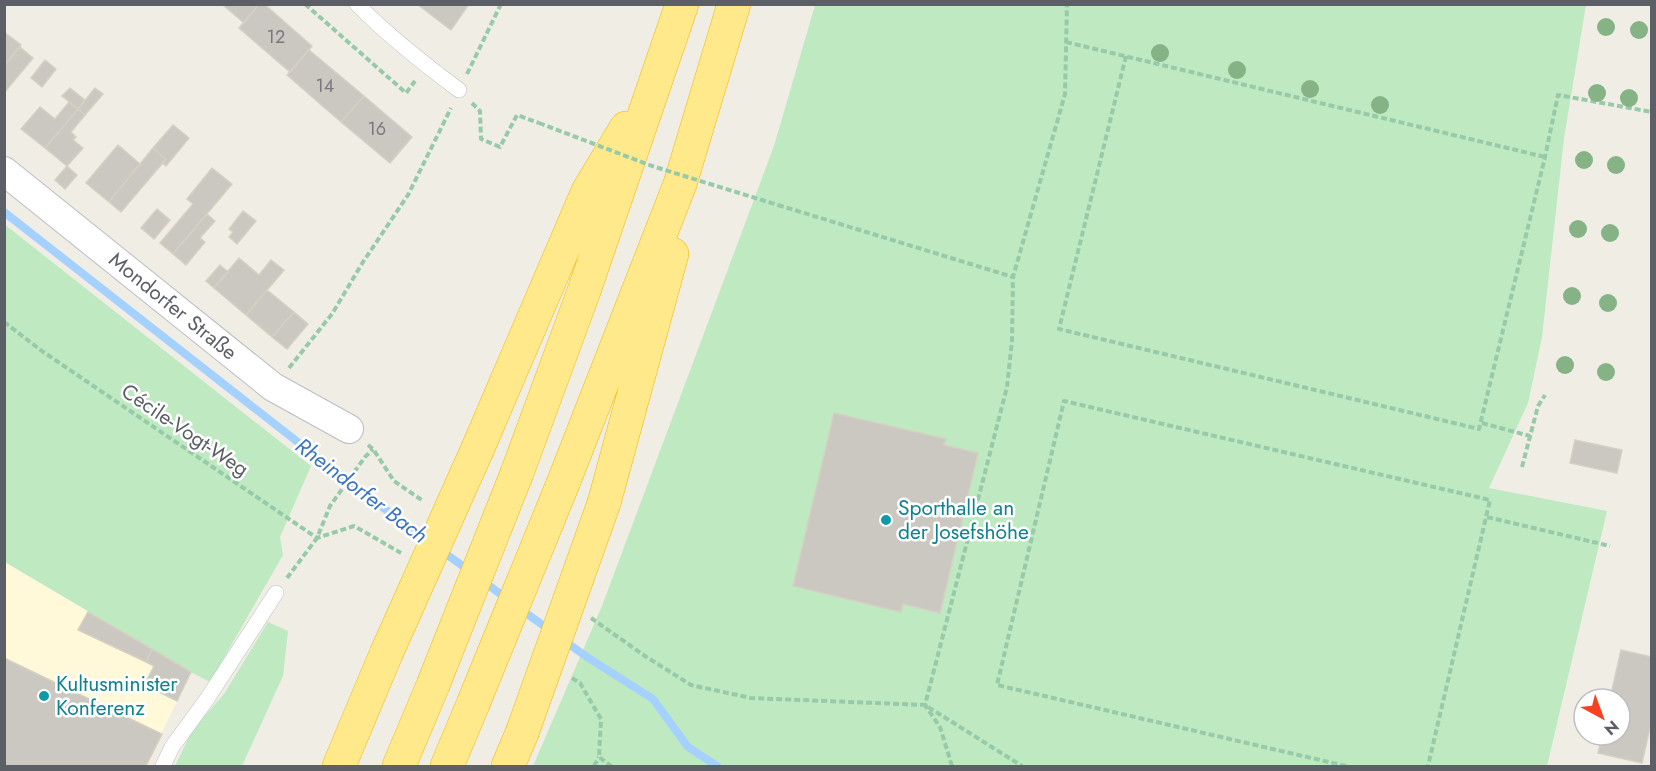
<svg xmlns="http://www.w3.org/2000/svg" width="1656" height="771" font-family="Jost,sans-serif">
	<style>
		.commercial { fill: #fff9d9 }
		.green { fill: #bee9c1 }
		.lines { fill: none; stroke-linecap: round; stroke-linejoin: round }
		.stream { stroke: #a4d1ff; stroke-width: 8 }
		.building { fill: #cbc8c1; stroke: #d5d0c2; stroke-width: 1.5 }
		.service-casing { stroke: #bbbdc4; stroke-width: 16 }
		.minor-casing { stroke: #bbbdc4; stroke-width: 30 }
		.motorway-casing { stroke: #f3b800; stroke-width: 34 }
		.path { stroke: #97caa9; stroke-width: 4; stroke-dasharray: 6 3; stroke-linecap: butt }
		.service { stroke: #fff; stroke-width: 15 }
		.minor { stroke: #fff; stroke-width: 28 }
		.motorway { stroke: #ffe98b; stroke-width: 33 }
		.motorway-bridge-casing { stroke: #f3b800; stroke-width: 34; stroke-linecap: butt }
		.path-bridge { stroke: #97caa9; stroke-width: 4; stroke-dasharray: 6 3; stroke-linecap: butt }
		.motorway-bridge { stroke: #ffe98b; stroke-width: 33 }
		.tree { fill: #85b385 }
		.culture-dot { fill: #0f9aa8; stroke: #fff; stroke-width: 2 }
		.labels { text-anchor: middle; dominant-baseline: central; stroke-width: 5; stroke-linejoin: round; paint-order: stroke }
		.number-label { font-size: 18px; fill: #78797d }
		.street-label { font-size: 21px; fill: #5c5f66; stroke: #fff }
		.culture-label { font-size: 21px; fill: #0d838f; stroke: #fff; text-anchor: start }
		.water-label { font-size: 22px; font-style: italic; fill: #3b74c3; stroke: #fff }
	</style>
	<rect width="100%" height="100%" fill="#f0eee4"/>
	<path class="commercial" d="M4 562 191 672 146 766H5Z"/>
	<path class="green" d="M815 5H1586L1564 138 1542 337 1528 403 1489 488 1607 511 1547 766H533L602 606 774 146Z
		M4 224 311 466 280 537 283 555 210 682 191 672 5 562Z
		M268 622 288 631 283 676 242 766H175L193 729 224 694Z"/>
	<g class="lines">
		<path class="stream" d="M4 212 359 490 427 540
			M442 551 471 572
			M483 581 507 599
			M519 608 551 631
			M563 640 587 657 653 699 688 747 717 766"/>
	</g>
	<path class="building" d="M222 4H259L244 23Z
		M259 4H264L312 46 290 72 239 28Z
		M417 4H469L451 30Z
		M4 32 21 45 4 66Z
		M20 47 33 58 4 93V66Z
		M309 50 364 96 341 122 287 75Z
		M45 60 56 69 42 87 31 78Z
		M70 88 85 100 78 109 62 96Z
		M95 88 103 94 85 115 78 109Z
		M364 96 412 137 390 163 341 122Z
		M69 102 78 109 45 148 21 129 40 107 55 119Z
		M78 109 85 115 71 132 76 137 73 140 83 148 67 166 45 148Z
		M173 125 189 138 166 166 162 163 166 159 153 148Z
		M118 145 140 164 109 202 86 183Z
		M153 148 166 159 121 212 109 202Z
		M67 166 77 175 65 189 55 180Z
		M212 168 232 184 173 254 160 243 193 204 187 199Z
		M157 209 170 220 154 239 141 228Z
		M243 211 256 221 237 244 229 237 233 232 229 229Z
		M207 214 215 221 200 238 205 242 186 265 173 254Z
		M239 258 259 275 271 260 284 270 246 315 214 288Z
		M220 265 228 272 214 288 206 281Z
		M267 290 294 312 272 337 246 315Z
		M294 312 308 324 287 349 272 337Z
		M834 413 946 439 944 445 978 453 940 613 903 604 901 612 793 586Z
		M1575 440 1622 450 1617 473 1570 463Z
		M88 612 152 649 146 662 78 630Z
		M152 649 191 672 177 701 159 692 160 689 146 682 154 666 146 662Z
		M1621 650 1652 657V719L1642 763 1598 753 1602 735H1620V699H1610Z
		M4 658 162 734 146 766H4Z"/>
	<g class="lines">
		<g class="service-casing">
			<path id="service" d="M357 4C388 36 424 64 459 90
				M163 766 172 747 207 699 276 593"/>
		</g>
		<g class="minor-casing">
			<path id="minor" d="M4 171 273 387 349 429"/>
		</g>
		<g class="motorway-casing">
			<path id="motorway" d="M478 448 588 191 626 128
				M517 473 584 291 682 4
				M564 481 680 184 734 4
				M604 503 672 254
				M339 766 386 654
				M399 766 433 685
				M447 766 473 704
				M508 766 522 733"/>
		</g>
		<path class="path" d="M305 4 406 93 415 81
			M1066 42 1545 157
			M1126 56 1059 329 1479 429 1545 157 1558 95 1652 112
			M467 74 501 4
			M472 103 480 111 481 139 500 147 517 115 539 123
			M778 205 1013 277
			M4 322 42 351 317 538 354 526 401 553
			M289 368 332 314 363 262 408 195 451 108
			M1482 423 1530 436
			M368 445 373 449 394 481 423 501
			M1522 467 1538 406 1545 395
			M1487 517 1610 546
			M287 578 317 538 330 506 365 457 373 449
			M591 618 645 656 691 685 751 698 925 705 1022 766
			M572 678 580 683 601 719 599 757 611 766
			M594 766 599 757
			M952 766 940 727 925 705 1007 387 1012 341 1013 277 1065 94 1067 4
			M1346 766 997 685 1064 401 1490 500 1428 766"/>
		<use href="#service" class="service"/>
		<use href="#minor" class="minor"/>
		<use href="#motorway" class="motorway"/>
		<g class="motorway-bridge-casing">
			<path id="motorway-bridge" d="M386 654 478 448
				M433 685 517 473
				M473 704 564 481
				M522 733 604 503"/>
		</g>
		<path class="path-bridge" d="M539 123 652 166 778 205"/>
		<use href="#motorway-bridge" class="motorway-bridge"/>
	</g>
	<g class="tree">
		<circle cx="1606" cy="27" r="9"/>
		<circle cx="1639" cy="30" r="9"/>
		<circle cx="1160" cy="53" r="9"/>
		<circle cx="1237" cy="70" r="9"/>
		<circle cx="1310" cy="89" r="9"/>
		<circle cx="1597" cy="93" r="9"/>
		<circle cx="1629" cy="98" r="9"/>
		<circle cx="1380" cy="105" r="9"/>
		<circle cx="1584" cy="160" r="9"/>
		<circle cx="1616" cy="165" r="9"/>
		<circle cx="1578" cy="229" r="9"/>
		<circle cx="1610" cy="233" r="9"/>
		<circle cx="1572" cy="296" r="9"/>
		<circle cx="1608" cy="303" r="9"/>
		<circle cx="1565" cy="365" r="9"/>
		<circle cx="1606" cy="372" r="9"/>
	</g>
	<g class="culture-dot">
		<circle cx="886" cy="520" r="6"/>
		<circle cx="44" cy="696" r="6"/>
	</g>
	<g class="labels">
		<g class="number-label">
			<text x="276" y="37">12</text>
			<text x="325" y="86">14</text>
			<text x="377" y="129">16</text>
		</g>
		<g class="street-label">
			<text transform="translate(173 306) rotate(39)">Mondorfer Straße</text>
			<text transform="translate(185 430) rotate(34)">Cécile-Vogt-Weg</text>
		</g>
		<g class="culture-label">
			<text x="898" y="508">Sporthalle an<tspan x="898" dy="24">der Josefshöhe</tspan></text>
			<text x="56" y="684">Kultusminister<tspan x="56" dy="24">Konferenz</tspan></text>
		</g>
		<g class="water-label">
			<text transform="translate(362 490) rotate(37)">Rheindorfer Bach</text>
		</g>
	</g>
	<rect width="1656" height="771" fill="none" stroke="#5c5f66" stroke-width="12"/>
	<g transform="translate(1602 717) rotate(139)"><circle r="28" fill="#ffffff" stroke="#bebfc2" stroke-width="1.5"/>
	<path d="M0-4.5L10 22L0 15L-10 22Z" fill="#f64224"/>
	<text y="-9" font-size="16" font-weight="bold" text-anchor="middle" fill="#5c5f66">N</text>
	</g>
</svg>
